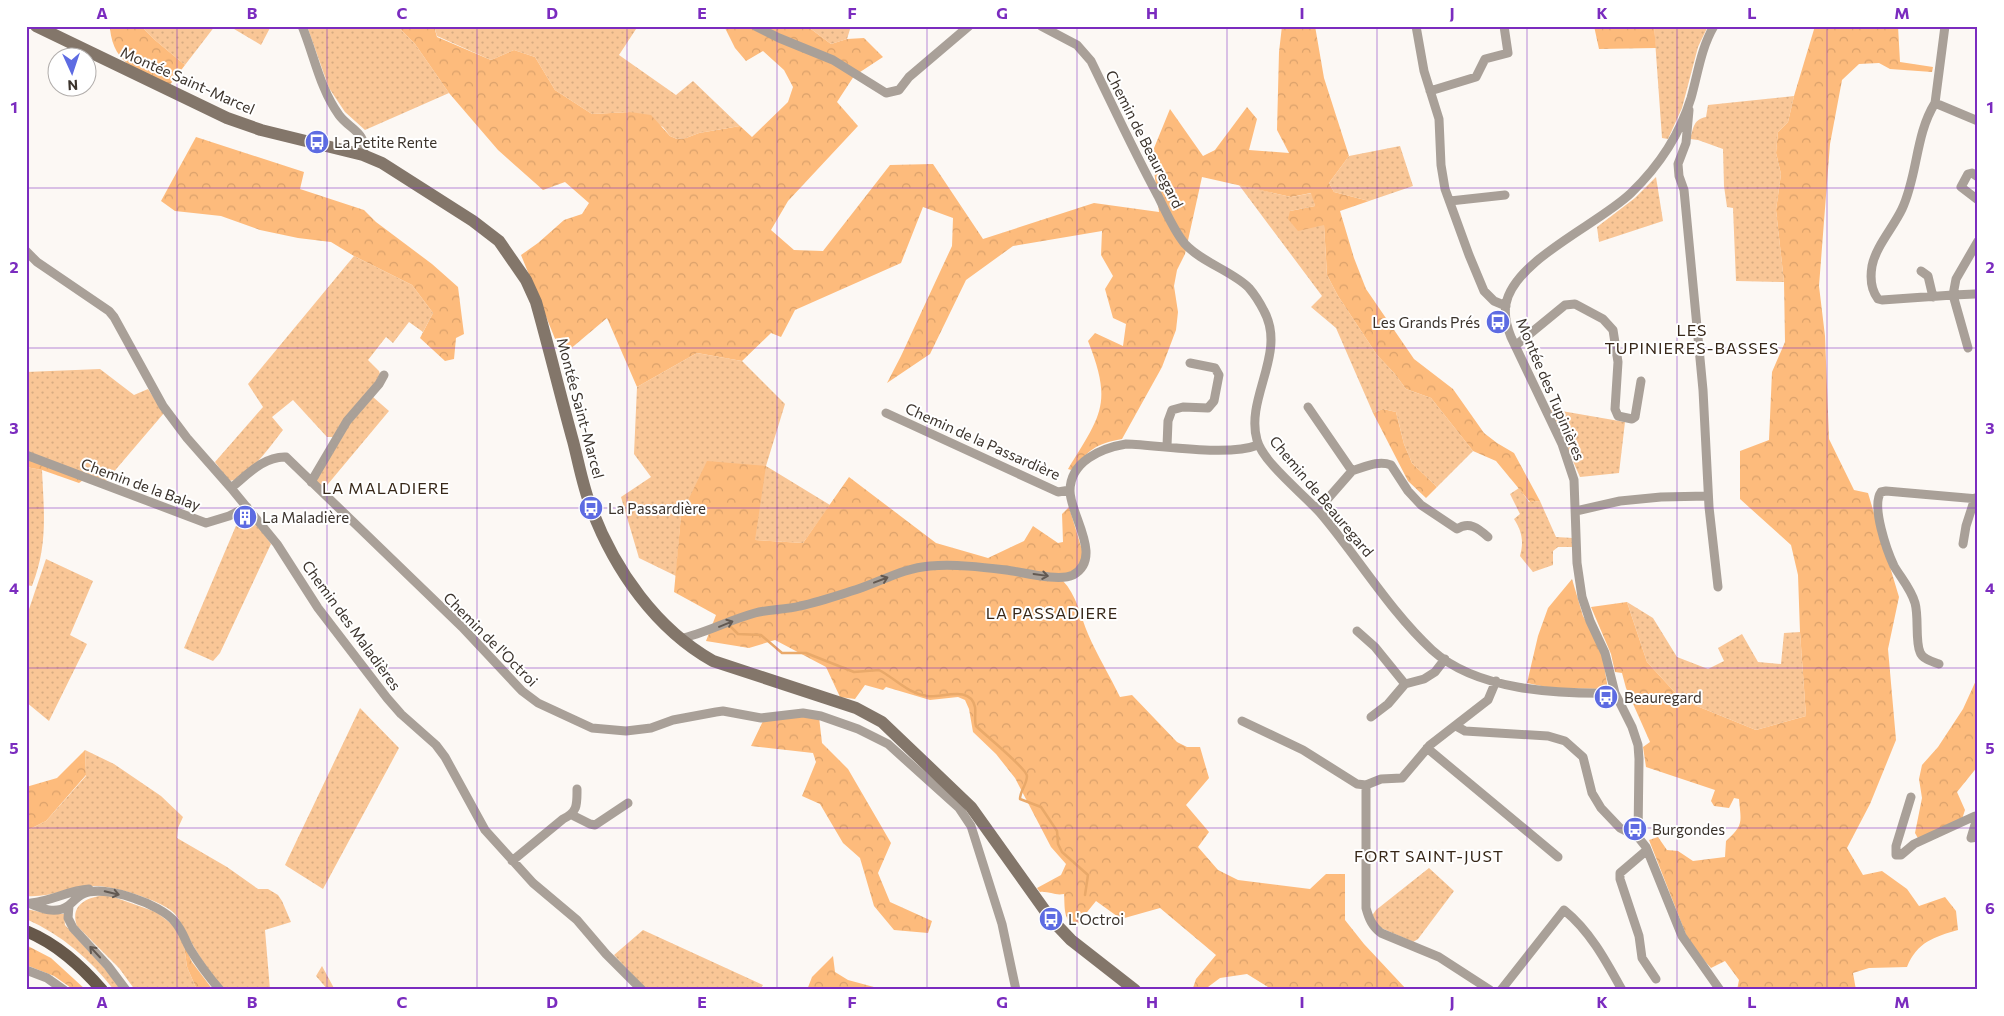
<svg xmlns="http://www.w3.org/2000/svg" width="2004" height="1016" font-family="Commissioner,sans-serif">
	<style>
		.grass { fill: url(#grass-dots) }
		.forest { fill: url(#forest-crowns) }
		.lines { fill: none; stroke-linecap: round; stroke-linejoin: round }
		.stream { stroke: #e9a96a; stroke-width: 2.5 }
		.street { stroke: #a9a098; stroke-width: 9 }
		.secondary { stroke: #83766a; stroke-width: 12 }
		.primary { stroke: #67584a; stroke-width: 12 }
		.oneway { stroke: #625952 }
		.grid { fill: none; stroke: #7b2cbf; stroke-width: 1; stroke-opacity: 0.55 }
		.labels { text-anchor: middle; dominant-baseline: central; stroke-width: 4; stroke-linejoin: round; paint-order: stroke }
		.street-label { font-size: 15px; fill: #3b332c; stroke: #fff }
		.poi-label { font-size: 15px; fill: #3b332c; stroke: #fff; text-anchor: start }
		.neighbourhood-label { font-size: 16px; letter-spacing: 1px; fill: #372718; stroke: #fff }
		.neatline { fill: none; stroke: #7b2cbf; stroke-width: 2 }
		.grid-label { font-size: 16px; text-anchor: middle; font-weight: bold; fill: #7b2cbf }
	</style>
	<defs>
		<pattern id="grass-dots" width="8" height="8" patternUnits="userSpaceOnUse" patternTransform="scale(1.25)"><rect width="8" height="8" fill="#f9c696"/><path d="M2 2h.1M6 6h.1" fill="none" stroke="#d6ab81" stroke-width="1.8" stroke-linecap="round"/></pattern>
		<pattern id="forest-crowns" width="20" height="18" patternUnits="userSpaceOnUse" patternTransform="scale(1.25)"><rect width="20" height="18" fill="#fdbb7c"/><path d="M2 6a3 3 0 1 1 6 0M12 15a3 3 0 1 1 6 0" fill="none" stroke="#daa16b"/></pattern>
	</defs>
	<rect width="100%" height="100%" fill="#fcf8f4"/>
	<path class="grass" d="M141 26H215L185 65 155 40Z
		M229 26H271L261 45Z
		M307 26H397L415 44 449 93 365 130 345 112 329 88Z
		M434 26H638L619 55 676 95 693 81 740 126 699 133 686 138 677 139 670 136 663 127 630 112 592 114 555 90 535 57 514 50 491 60 437 36Z
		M807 26H851L847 39 831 44Z
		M1654 26H1708L1698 47 1682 108 1668 139 1662 138Z
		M1794 96 1788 122 1778 132 1776 153 1781 174 1776 210 1784 282 1736 281 1733 208 1727 207 1724 186 1723 149 1698 140 1690 139C1694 127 1693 120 1706 117L1708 105Z
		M1400 146 1413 186 1369 201 1334 192 1329 183 1349 156Z
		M1656 177 1663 221 1599 242 1597 227 1635 198Z
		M1239 185 1291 197 1312 193 1315 206 1290 211 1324 225 1327 275 1338 296 1377 355 1394 373 1406 389 1431 398 1473 451 1437 487 1412 463 1404 444 1396 412 1383 409 1373 413 1336 328 1311 307 1322 296Z
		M354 256 412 285 433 313 423 332 409 322 393 343 386 337 368 360 379 371 381 377 335 437H327L293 400 272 417 283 430C272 444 247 480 229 481L215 462 263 407 248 384Z
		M697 353 742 361 785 404 766 466 830 505 803 543 755 540 681 515 676 576 639 558 621 497 651 477 634 454 637 387Z
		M100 369 134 395 148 389 164 413 106 481 26 451V372Z
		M373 397 389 411 323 490 315 482 347 426Z
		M1550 409 1625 422 1619 473 1580 477Z
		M26 467 42 470C44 513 48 545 32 586L26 585Z
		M1519 488 1529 502 1540 501 1556 537 1573 538 1572 547H1558L1553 551V565L1533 572 1520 556C1524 542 1522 531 1514 519L1520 514 1510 494Z
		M252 518 271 544 220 653 213 661 184 648 238 521 244 523Z
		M46 559 93 581 70 635 87 644 49 721 26 702V618Z
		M1627 602 1653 618 1677 657 1708 669 1724 661 1718 648 1742 634 1758 662 1781 664 1784 633 1800 632 1806 716 1756 730 1682 700 1647 662Z
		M360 708 399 748 323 889 285 865Z
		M85 750 114 764 161 796 183 817 178 828 177 838 227 867 258 889H268L278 895 282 901 291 922 265 930 270 990H222C209 972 198 954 187 935 183 928 179 917 173 912 159 900 113 885 94 886 71 886 50 898 26 896V831L46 821 86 776Z
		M1429 868 1454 891 1418 939 1413 942 1379 927 1371 917 1376 910Z
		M108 895 156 912 173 925 184 945 187 967 197 990H135L119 968 77 926C69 904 89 896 108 895Z
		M26 909 45 913 64 914 65 925 114 979 120 990H114C90 959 62 935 26 919Z
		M643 930 763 985 760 990H647L614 955Z
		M322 966 335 990H328L316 976Z"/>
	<path class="forest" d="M106 26H141L155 40 185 65 169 86C140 71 114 66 110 29Z
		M397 26H434L437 37 491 60 514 50 535 57 555 90 592 114 630 112 651 115 670 136 677 139 686 138 699 133 740 126 752 137 788 102 793 87 784 70 763 51 746 61 735 48 724 26H807L831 44 847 39 864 38 883 57 854 76 837 102 858 126 788 201 771 230 794 250 823 251 890 165 933 164 983 239 1094 203 1159 212 1152 153 1170 109 1203 156 1215 150 1247 107 1257 119 1249 150 1289 153 1277 130 1279 52 1282 26H1315L1324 78 1349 156 1329 183 1334 192 1369 201 1340 211 1354 258 1366 289 1414 359 1453 389 1484 433 1497 443 1514 453 1540 501 1530 502 1496 461 1473 451 1431 398 1406 389 1394 373 1377 355 1338 296 1327 275 1324 225 1298 231 1288 219 1290 211 1315 206 1311 193 1291 197 1202 177 1185 254 1177 270 1174 286 1178 312 1176 330 1162 367 1122 439C1094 444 1090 450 1071 470L1068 469C1101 415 1113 404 1088 341L1095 333 1123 346 1126 324 1113 318 1105 289 1113 276 1101 255 1102 231 1013 246 966 280 930 354 887 383 901 356 952 246 953 218 923 207 901 263 795 310 781 337 771 333 742 361 697 353 637 387 607 318 562 356 521 255 538 243 564 220 582 214 589 203 565 182 543 190 498 150 449 93 415 44Z
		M1594 26H1654L1656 48 1599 49Z
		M1815 26H1898L1900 62 1933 67 1932 72 1890 69 1879 63 1859 64 1842 80 1830 144 1819 286 1825 336 1829 439 1854 490 1868 493 1899 597 1888 649 1896 740 1870 804 1847 848 1863 875 1882 871 1907 889 1919 906 1945 897 1956 911 1958 930C1934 937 1917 942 1907 967L1869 968 1853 973 1856 990H1737L1739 980 1725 961 1711 968 1694 949 1687 937 1649 840 1658 837 1667 850 1678 851 1693 861 1725 857 1726 841C1744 824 1741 823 1739 799L1734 798 1729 808 1714 806 1711 801 1715 790 1646 767 1643 747 1650 742 1626 688 1622 673 1615 672 1611 654 1591 607 1627 602 1647 662 1682 700 1756 730 1806 716 1800 632 1798 575 1791 545 1740 499V451L1769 440 1772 372 1785 342 1784 282 1776 210 1781 174 1776 153 1778 132 1788 122 1794 96Z
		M196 137 304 172 300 189 364 210 376 222 432 264 458 287 464 334 456 338 454 359 445 361 420 338 433 313 412 285 354 256 331 242 298 238 260 230 221 216 175 211 161 201Z
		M1383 409 1396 412 1404 444 1412 463 1437 487 1426 498 1408 481 1373 413Z
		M26 451 90 475 79 483 42 470 26 467Z
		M707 461 766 466 755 540 803 543 849 477 936 543 988 558 1024 541 1033 526 1058 543 1063 542 1062 514 1069 507 1083 553 1082 563 1063 581C1076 594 1081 617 1088 634 1097 655 1110 676 1120 697L1132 695 1177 742 1187 747H1200L1209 778 1186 805 1209 832 1198 847 1218 870 1238 880 1310 889 1326 874H1345V920L1364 944 1407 990H1273L1247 974 1220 978 1204 990H1196L1193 988 1196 979 1216 955 1160 908 1121 919 1096 901 1075 927C1063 919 1065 908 1064 894 1055 896 1049 891 1040 892L1037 888 1061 875 1066 864 1051 847 1015 778 996 754 973 732 969 709 965 700 958 697 930 700 886 687 883 690 865 685 855 699 840 697 826 667 775 640 749 648 706 641 716 615 674 592 681 515Z
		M1572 579 1583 616 1595 636 1603 659 1608 689 1551 688 1527 683 1538 636 1548 608Z
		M1978 676V766L1957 792 1965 810 1962 819 1919 840 1915 833 1922 798 1919 779 1922 765 1938 747 1963 709Z
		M801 716 819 717 822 743 848 769 891 843 878 873 890 902 932 921 928 933 894 930 874 906 860 858 843 843 820 804 802 796 816 762 813 753 751 746 763 721Z
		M85 750 86 775 46 821 26 831V787L57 778Z
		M26 945 51 958 86 990H74L54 976 26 965Z
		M184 945 192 962 213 990H197L187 967Z
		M833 956 835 972 848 980 885 990H807L812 977Z"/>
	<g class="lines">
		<path class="stream" d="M729 625 738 634 761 635 782 653H806L854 672 879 670C896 679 907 693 927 696 940 699 970 684 975 707 976 713 974 720 976 726 984 734 1027 769 1027 776 1027 784 1020 791 1020 799L1041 807 1057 831 1058 844 1062 852 1088 875 1085 895"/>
		<path class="street" d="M302 26C314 55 320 89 339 115 350 130 368 132 363 155
			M755 26 779 38 833 60 886 93 899 90 909 77 969 26
			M1041 26 1077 45 1091 61C1113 106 1134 152 1158 196 1166 212 1174 231 1185 244 1201 262 1234 272 1249 288 1255 295 1260 303 1264 311 1287 353 1245 398 1257 440 1263 463 1306 496 1322 515 1359 559 1390 611 1432 650 1477 691 1557 694 1615 693
			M1416 26 1424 71 1439 119 1441 165 1445 189 1469 255 1484 291 1494 301 1506 306
			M1714 26C1701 48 1698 73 1691 98 1680 134 1658 167 1631 193 1599 224 1514 260 1506 304 1504 315 1507 327 1511 337L1562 444 1574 480 1577 563 1582 597 1590 621 1605 653 1615 693 1632 727 1638 745 1639 759 1638 837 1646 847 1682 936 1720 990
			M1945 26 1935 103C1915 135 1918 175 1902 209 1893 228 1876 246 1872 266 1870 278 1871 290 1878 299L1882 300 1953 295 1956 279 1978 241
			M1430 91 1476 77 1485 59 1508 53 1504 26
			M1935 103 1978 121
			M1689 110 1686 143 1678 164 1679 176 1684 190 1703 390 1709 507 1718 587
			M1978 177 1972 173 1968 174 1961 187 1978 200
			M1450 201 1505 195
			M26 251 37 262 109 311 114 317 163 406 187 438 231 488 277 544 318 608 387 698 401 714 436 745 445 757 485 830 533 883 577 920 606 954 642 990
			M1921 271 1928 276 1933 297
			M1515 346 1565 305 1575 304 1603 319 1613 330 1618 362 1615 409 1618 416 1632 419 1635 417 1641 381
			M1968 348 1953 295 1975 294
			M1308 407 1352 471 1324 503 1316 508
			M886 413 1058 492 1070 490
			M1167 446 1168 421 1172 410 1183 407 1208 408 1214 401 1219 375 1215 368 1190 363
			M26 455 206 523 229 516 247 507
			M1352 471C1365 467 1378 460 1391 465L1408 491 1421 505 1457 529C1469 521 1478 528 1488 537
			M311 482 347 421 379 384 384 375
			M231 488C247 475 264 456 286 457L462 627 522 691 538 703 592 728 626 731 651 728 673 720 716 712 723 711 761 718 803 713 821 716 858 729 888 744 959 808 971 826 1002 924 1016 990
			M1576 511 1620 501 1661 497 1708 496
			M1963 544 1966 526 1975 498
			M1357 631 1375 647 1405 684
			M679 639C706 633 729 620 755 613 769 609 785 610 800 606 819 602 839 595 858 589 882 581 904 568 930 566 955 564 981 567 1006 570 1022 572 1059 582 1073 575 1104 558 1070 515 1070 491 1070 461 1102 448 1126 444 1162 445 1227 457 1258 445
			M1939 664C1933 662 1922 659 1920 652 1915 641 1919 617 1915 603 1911 589 1901 578 1894 566 1887 551 1871 506 1881 492L1886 491 1978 499
			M1371 717 1388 704 1405 684 1424 679 1435 672 1445 659
			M1242 721 1303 750 1357 784 1366 785 1381 779 1402 778 1430 745 1488 700 1496 681
			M1456 726 1465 731 1548 736 1565 741 1583 757 1592 793 1601 808 1620 828 1638 837
			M1427 748 1558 857
			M1366 785V908C1369 919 1372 926 1381 933L1439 957 1490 990
			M1911 797 1896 846V855H1901L1914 844 1975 816 1977 818 1971 838 1978 837
			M572 815 590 824 595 825 628 803
			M1647 850 1620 873V879L1639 936 1642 958 1656 979
			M512 861 563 819C578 812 577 804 577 789
			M28 903C40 908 55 915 68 906 73 902 77 897 83 894 104 884 161 904 175 922 182 930 185 940 190 949 199 964 209 977 220 990
			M31 903C52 901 69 890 89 889
			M69 906 68 918 73 928 108 966 126 990
			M26 970 47 978 64 990
			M1501 990 1564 910C1590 931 1606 961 1622 990"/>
		<path class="secondary" d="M36 26 227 118 261 130 363 155 382 163 473 221 499 241 526 280 536 302C549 348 560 394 573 441 579 464 583 488 592 510 615 570 656 629 713 661L856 708 882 722 971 807 1051 919 1071 940 1135 990"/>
		<path class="primary" d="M26 931C57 944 80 965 102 990"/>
	</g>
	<defs><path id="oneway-shaft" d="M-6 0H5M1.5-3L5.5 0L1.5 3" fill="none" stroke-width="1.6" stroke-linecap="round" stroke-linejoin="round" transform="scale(1.25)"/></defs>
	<g class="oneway">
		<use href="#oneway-shaft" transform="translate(1041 575) rotate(8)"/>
		<use href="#oneway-shaft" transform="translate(881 580) rotate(-21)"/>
		<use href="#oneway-shaft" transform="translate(726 624) rotate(-22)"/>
		<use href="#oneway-shaft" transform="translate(112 893) rotate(14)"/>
		<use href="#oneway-shaft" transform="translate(95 952) rotate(-133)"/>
	</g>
	<path class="grid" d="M177 26V990M327 26V990M477 26V990M627 26V990M777 26V990M927 26V990M1077 26V990M1227 26V990M1377 26V990M1527 26V990M1677 26V990M1827 26V990M26 188H1978M26 348H1978M26 508H1978M26 668H1978M26 828H1978"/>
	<defs>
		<g id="bus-disc" transform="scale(1.25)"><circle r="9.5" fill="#5d6be2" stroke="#fff"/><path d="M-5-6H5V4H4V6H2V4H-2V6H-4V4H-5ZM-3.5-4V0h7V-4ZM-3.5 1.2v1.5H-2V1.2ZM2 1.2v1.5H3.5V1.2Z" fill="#fff"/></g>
		<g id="building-disc" transform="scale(1.25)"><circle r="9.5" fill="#5d6be2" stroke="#fff"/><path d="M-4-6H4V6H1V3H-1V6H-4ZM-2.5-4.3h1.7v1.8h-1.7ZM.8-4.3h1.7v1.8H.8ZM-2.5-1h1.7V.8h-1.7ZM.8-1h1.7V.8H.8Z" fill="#fff"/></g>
	</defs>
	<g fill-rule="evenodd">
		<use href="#bus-disc" x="317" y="142"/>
		<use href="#bus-disc" x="1498" y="322"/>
		<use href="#bus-disc" x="591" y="508"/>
		<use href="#building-disc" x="245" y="517"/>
		<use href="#bus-disc" x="1606" y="697"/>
		<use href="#bus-disc" x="1635" y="829"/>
		<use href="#bus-disc" x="1051" y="919"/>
	</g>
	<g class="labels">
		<g class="street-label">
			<text transform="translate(188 80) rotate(24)">Montée Saint-Marcel</text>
			<text transform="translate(1145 139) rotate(63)">Chemin de Beauregard</text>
			<text transform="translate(1551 389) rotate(67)">Montée des Tupinières</text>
			<text transform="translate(581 408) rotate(75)">Montée Saint-Marcel</text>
			<text transform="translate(983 441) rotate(24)">Chemin de la Passardière</text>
			<text transform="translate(141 484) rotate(20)">Chemin de la Balay</text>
			<text transform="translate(1322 496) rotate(50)">Chemin de Beauregard</text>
			<text transform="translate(352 625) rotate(54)">Chemin des Maladières</text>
			<text transform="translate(491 639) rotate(45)">Chemin de l'Octroi</text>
		</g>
		<g class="poi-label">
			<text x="334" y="142">La Petite Rente</text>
			<text x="1480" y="322" text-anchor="end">Les Grands Prés</text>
			<text x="608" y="508">La Passardière</text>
			<text x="262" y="517">La Maladière</text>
			<text x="1624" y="697">Beauregard</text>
			<text x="1652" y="829">Burgondes</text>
			<text x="1068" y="919">L'Octroi</text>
		</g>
		<g class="neighbourhood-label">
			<text x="1692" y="329">LES<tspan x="1692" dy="18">TUPINIERES-BASSES</tspan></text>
			<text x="386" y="487">LA MALADIERE</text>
			<text x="1052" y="612">LA PASSADIERE</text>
			<text x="1429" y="855">FORT SAINT-JUST</text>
		</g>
	</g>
	<rect width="2004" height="1016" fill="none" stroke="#ffffff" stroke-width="55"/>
	<g transform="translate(72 72) rotate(177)"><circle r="24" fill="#ffffff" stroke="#b1adab"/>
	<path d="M0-4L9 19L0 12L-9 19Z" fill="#5d6be2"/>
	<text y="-8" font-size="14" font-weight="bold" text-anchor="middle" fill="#3b332c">N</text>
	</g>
	<rect x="28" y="28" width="1948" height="960" class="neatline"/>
	<g class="grid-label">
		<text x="102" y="19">A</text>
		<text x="252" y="19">B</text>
		<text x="402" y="19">C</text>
		<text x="552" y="19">D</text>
		<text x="702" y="19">E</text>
		<text x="852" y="19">F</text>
		<text x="1002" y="19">G</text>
		<text x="1152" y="19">H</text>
		<text x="1302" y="19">I</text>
		<text x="1452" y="19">J</text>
		<text x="1602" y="19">K</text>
		<text x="1752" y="19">L</text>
		<text x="1902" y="19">M</text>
		<text x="14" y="113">1</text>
		<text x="1990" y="113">1</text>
		<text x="14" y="273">2</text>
		<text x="1990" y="273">2</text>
		<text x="14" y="434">3</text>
		<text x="1990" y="434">3</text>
		<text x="14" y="594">4</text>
		<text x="1990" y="594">4</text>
		<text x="14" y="754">5</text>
		<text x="1990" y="754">5</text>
		<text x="14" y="914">6</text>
		<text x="1990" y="914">6</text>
		<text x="102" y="1008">A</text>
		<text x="252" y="1008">B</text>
		<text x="402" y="1008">C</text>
		<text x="552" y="1008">D</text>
		<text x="702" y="1008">E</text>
		<text x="852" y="1008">F</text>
		<text x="1002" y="1008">G</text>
		<text x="1152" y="1008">H</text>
		<text x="1302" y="1008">I</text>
		<text x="1452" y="1008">J</text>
		<text x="1602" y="1008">K</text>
		<text x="1752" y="1008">L</text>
		<text x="1902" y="1008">M</text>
	</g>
</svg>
